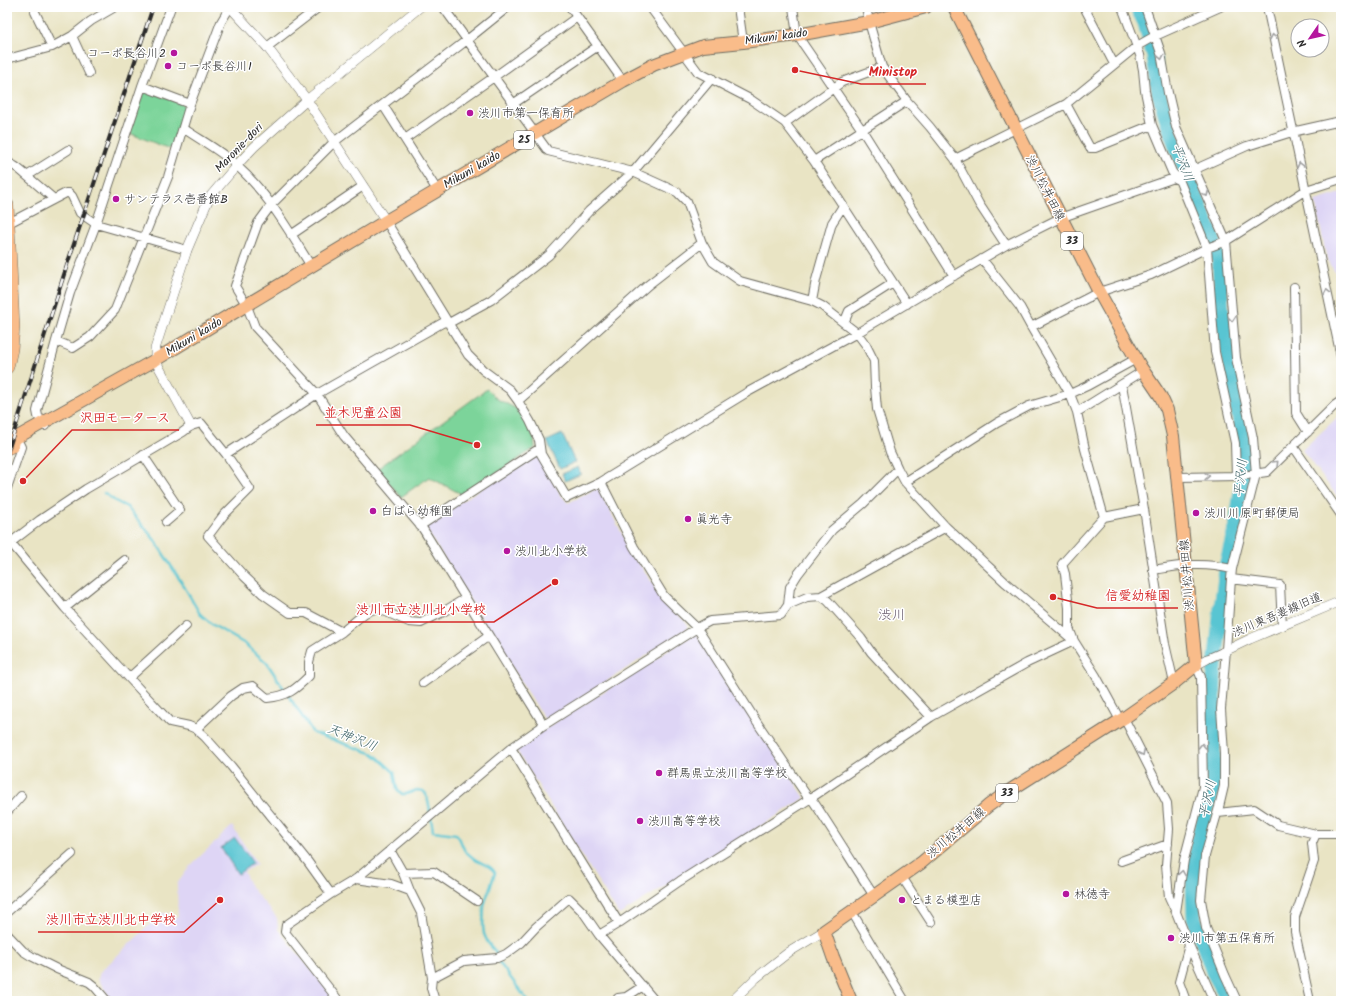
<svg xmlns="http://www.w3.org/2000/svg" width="1348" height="1008" font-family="Kalam,'Klee One',sans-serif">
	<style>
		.built { fill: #ded5f5 }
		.green { fill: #7bd49a; stroke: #538062 }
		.water { fill: #59c5d2; stroke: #42787e }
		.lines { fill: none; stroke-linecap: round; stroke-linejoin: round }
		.stream { stroke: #59c5d2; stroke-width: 2.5 }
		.river { stroke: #59c5d2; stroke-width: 15 }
		.minor-casing { stroke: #6e6c61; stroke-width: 10 }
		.tertiary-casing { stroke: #6e6c61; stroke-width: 10 }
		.primary-casing { stroke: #6e6c61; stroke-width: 14 }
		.trunk-casing { stroke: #6e6c61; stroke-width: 14 }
		.minor { stroke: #fff; stroke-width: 8 }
		.tertiary { stroke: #fff; stroke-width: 9 }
		.primary { stroke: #f9bc8a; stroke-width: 12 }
		.trunk { stroke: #f9bc8a; stroke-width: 13 }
		.rail-casing { stroke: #2b2b2b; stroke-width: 4 }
		.rail { stroke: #fff; stroke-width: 2.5; stroke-dasharray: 8; stroke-linecap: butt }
		.oneway { stroke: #a0a0a0 }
		.poi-dot { fill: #b5179e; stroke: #fff; stroke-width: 1.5 }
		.labels { text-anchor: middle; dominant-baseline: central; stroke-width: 3; stroke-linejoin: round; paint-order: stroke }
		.shield { fill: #fff; stroke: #6b6b6b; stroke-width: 1 }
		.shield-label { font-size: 11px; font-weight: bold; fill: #2b2b2b }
		.street-label { font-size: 12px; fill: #2b2b2b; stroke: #fff }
		.poi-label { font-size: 12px; fill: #2b2b2b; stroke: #fff; text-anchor: start }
		.water-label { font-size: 13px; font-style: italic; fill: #3b6165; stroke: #fff }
		.quarter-label { font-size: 14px; fill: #635768; stroke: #fff }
		.leader { fill: none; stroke: #d62828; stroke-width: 1.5 }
		.callout-dot { fill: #d62828; stroke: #fff; stroke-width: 1.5 }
		.callout-label { font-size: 13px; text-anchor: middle; font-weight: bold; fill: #d62828; stroke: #fff; stroke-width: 3; stroke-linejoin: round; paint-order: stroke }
	</style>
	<rect width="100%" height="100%" fill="#fff"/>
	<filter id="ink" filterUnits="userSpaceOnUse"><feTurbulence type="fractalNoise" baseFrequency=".025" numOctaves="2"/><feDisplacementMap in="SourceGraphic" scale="8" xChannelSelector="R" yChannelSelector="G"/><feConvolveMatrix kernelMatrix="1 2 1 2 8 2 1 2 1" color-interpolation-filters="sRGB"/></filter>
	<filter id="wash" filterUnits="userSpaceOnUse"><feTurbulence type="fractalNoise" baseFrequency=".012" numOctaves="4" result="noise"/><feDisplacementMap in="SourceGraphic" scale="16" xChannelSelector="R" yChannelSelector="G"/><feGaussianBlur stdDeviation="0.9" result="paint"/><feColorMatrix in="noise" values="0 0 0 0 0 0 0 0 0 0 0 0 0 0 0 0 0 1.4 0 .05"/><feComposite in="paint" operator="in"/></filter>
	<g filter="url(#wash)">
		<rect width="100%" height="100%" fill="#e9e4c4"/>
		<path class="built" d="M1341 193V281L1327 260 1315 201Z
			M1341 414V501L1302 450Z
			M537 452 561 495 568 503 598 488 632 553 661 596 687 624V629L547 720 544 718 424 526Z
			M696 633 805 798 619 915 515 748Z
			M232 826 257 864 244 872 251 887 277 918 278 930 333 996V1001H112L98 979 100 972 162 913 169 914 174 919 178 916 177 884 190 866Z"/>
		<path class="green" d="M144 90 183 104 186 108 170 149 129 133Z
			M487 389 497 399 521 411 534 438 535 448 463 495 429 477 401 497 377 469Z"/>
		<path class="water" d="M562 434 575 462 560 469 547 441Z
			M578 467 581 474 565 481 562 474Z
			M235 838 253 863 238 874 221 848Z"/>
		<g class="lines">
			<path class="stream" d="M104 493 115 501 127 507 154 539 185 588 200 614 213 625 245 644 267 663 313 733 374 754 394 772 397 789 402 794H406L417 790 423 791 426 794 429 805 433 831 456 834C461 838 461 845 465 851 467 853 470 855 472 857 479 864 491 864 495 873L484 905 483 926 484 934 488 943 495 951 498 961 528 1001"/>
			<path class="river" d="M1137 7 1145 23 1154 57 1159 94 1172 136 1212 236 1219 259 1222 314 1241 429 1245 461 1237 521 1227 562 1221 608 1214 678 1213 788 1199 835 1193 875 1194 918 1213 972 1229 1001"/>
		</g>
	</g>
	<g filter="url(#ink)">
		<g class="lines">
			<g class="minor-casing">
				<path id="minor" d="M443 7 548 151 633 172 677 192 687 202 702 243 713 262 740 281 812 301 822 306 857 333 866 345 874 361 875 387 877 409 890 452 898 469 905 482 946 527 1006 583 1074 641 1096 676 1120 720
					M508 7 467 40 334 142 272 204 258 223 235 286 247 306 255 327 317 394 344 436 423 529 544 725
					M570 7 623 81
					M650 7 698 72 750 99 785 123 814 161 907 304
					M738 7 743 42
					M793 7 797 35 862 130 954 276
					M866 7 869 22 882 67 907 101 930 127 955 159 979 204 1006 245
					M1084 7 1114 64
					M1122 7 1140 55 1143 70 1145 91 1152 125 1172 172 1180 182 1207 248 1215 352 1235 443 1236 475
					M1145 7 1161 53 1168 93 1176 127 1226 241 1236 358 1253 438 1256 474 1232 569 1231 579 1226 650 1221 709 1224 753V786L1219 807 1205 856 1201 900 1206 928 1225 975 1237 1001
					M1267 7C1291 124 1317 240 1341 357
					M35 12 52 47
					M72 36 89 73
					M267 47 319 7
					M7 59 52 47 72 36 91 21 115 7
					M142 86 190 104
					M513 104 598 46
					M1066 104 1090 148H1095L1152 125
					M383 105 437 190
					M785 123 842 82 882 67
					M183 128C200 140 220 150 236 165 267 192 289 231 311 266
					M405 139 494 77 577 17
					M955 159 1066 104 1137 46 1153 37 1220 7
					M814 161 907 101
					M7 163C15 164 21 171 27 176L68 150
					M27 176 54 199
					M386 221 468 355 483 370 510 390 518 401 530 421 539 440 541 454 567 498 601 482 746 393 857 333 1006 245 1060 218 1180 176 1247 146 1292 132 1341 121
					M7 224 66 193H69L72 196 80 213 96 224 187 250
					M291 235 363 186
					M982 259 1020 307 1031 327
					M1294 287 1296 413 1308 432
					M812 301 816 280 832 223 843 206
					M844 323 849 311 893 283
					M56 341 73 348 90 337 115 310 168 177 190 104 221 22 230 7
					M1122 385 1144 509 1165 644 1174 683
					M518 401 648 285 702 243
					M1077 412 1143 371
					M45 426 38 416 37 411 56 341 70 293 96 224 142 86 171 7
					M1293 446 1341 515
					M226 454 317 394 444 322 449 323 491 300 549 255 589 211 633 172 712 78
					M143 455 180 510 166 522
					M1178 477 1239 476 1267 472 1335 405 1341 401
					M601 482 634 547 664 596 697 628 756 721 807 796 811 798C833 830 853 864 874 896
					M905 482 997 423 1029 406 1070 394 1087 386 1136 359
					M7 488 21 447 16 437
					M1104 517 1085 449 1077 412 1070 394 1031 327 1099 292 1151 275 1207 248 1226 241 1306 190 1341 179
					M420 526 540 448
					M7 538 65 608 129 678 170 722 189 726 196 729 205 737 231 766 308 862 331 894
					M10 543 40 520 86 489 183 432 191 426 201 423 226 454 250 489 223 516 208 536 244 576 263 594 290 613H306L342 632 365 613 377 608 409 622 421 623 443 612 466 598
					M1153 570C1182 565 1203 562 1232 569
					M1231 579 1280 585 1282 626
					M821 596 946 527
					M788 605 807 597 821 596 828 601 861 638 871 652 931 717
					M65 608 125 560
					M1207 659 1223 652
					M129 678 186 626
					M423 683 486 638 491 639
					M1124 718 1167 803 1169 829 1166 865 1169 897 1176 912 1189 945 1214 1001
					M196 729 231 696 243 688 253 686 267 698C288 696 295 690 309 676V662L312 651 342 632
					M511 748 619 923
					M7 812 21 796
					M1218 813 1254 809 1278 825 1316 834
					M390 850 403 873 410 891
					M1121 861 1168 844
					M403 873 434 872 477 901
					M902 877 931 922
					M356 879 391 884 410 891 421 913 432 978 464 961 497 958 506 954 521 943 536 927 569 898 583 912 599 935 655 1001
					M7 912 72 854
					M852 912 905 1001
					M1176 912 1184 860 1203 787 1201 677 1196 665
					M7 934 23 951 31 956 57 969 89 982 94 986 107 1001
					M599 935 619 923 680 881 811 798 931 717 1027 663 1074 641 1069 628V608L1065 574 1062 564 1104 517 1144 509
					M432 978 431 988 435 1001
					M339 1001 285 932 286 925 331 894 356 879 511 748 544 725 697 628 710 621 781 615 788 605 790 587 798 574 832 530 863 504 898 469
					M615 1001 618 998 626 997 643 986
					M1186 1001 1179 982 1189 945
					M1310 1001 1295 932V917L1314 861 1312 843 1316 834H1341"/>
			</g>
			<g class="tertiary-casing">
				<path id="tertiary" d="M230 7 267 47 307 100 386 221
					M191 426 155 360V349L187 250 209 198 237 165 254 147 307 100 420 7
					M1223 652 1250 639 1341 601
					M1196 665 1207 659
					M732 1001 756 978 789 952 824 931"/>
			</g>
			<g class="primary-casing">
				<path id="primary" d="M7 443 155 360 386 221 623 81 653 65 703 46 743 42 797 35 869 22 926 7
					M851 1001 833 957 824 931 921 863 988 806 1009 791 1124 718 1174 683 1196 665 1173 436 1167 410 1161 397 1140 366 1099 292 954 7"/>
			</g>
			<g class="trunk-casing">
				<path id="trunk" d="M7 205 13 327 11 349 7 367
					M7 448 12 446"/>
			</g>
			<use href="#minor" class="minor"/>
			<use href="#tertiary" class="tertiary"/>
			<use href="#primary" class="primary"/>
			<use href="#trunk" class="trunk"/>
			<g class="rail-casing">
				<path id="rail" d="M7 454 68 262 153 7"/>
			</g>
			<use href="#rail" class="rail"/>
		</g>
		<defs><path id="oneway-chevron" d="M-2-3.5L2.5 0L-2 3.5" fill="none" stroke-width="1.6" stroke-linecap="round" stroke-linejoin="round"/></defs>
		<g class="oneway">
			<use href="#oneway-chevron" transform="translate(1273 37) rotate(-101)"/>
			<use href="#oneway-chevron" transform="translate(1161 57) rotate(79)"/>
			<use href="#oneway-chevron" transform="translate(1300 165) rotate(-104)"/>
			<use href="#oneway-chevron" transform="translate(1206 194) rotate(66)"/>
			<use href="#oneway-chevron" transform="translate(1327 292) rotate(-102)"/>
			<use href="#oneway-chevron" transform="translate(1232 319) rotate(85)"/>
			<use href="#oneway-chevron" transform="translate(1276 463) rotate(-45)"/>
			<use href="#oneway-chevron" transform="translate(1207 476) rotate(-2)"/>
			<use href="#oneway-chevron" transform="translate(1202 746) rotate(-90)"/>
			<use href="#oneway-chevron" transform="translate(1142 753) rotate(63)"/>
			<use href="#oneway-chevron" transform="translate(1182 873) rotate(-81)"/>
		</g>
	</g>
	<g class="poi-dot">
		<circle cx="174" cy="53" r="4"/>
		<circle cx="168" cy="66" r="4"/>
		<circle cx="470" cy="113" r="4"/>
		<circle cx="116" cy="199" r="4"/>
		<circle cx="373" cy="511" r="4"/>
		<circle cx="1196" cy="513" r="4"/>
		<circle cx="688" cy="519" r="4"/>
		<circle cx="507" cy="551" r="4"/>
		<circle cx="659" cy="773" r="4"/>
		<circle cx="640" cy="821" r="4"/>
		<circle cx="1066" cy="894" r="4"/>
		<circle cx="902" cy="900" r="4"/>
		<circle cx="1171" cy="938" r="4"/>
	</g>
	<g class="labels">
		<g class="shield">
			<rect x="514" y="131" width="20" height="18" rx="3"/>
			<rect x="1061" y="232" width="22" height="18" rx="3"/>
			<rect x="996" y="784" width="22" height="18" rx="3"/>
		</g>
		<g class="shield-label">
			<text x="524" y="140">25</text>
			<text x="1072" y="241">33</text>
			<text x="1007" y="793">33</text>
		</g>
		<g class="street-label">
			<text transform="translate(776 37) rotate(-8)">Mikuni kaido</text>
			<text transform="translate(239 148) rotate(-46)">Maronie-dori</text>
			<text transform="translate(472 170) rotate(-30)">Mikuni kaido</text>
			<text transform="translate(1045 188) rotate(63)">渋川松井田線</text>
			<text transform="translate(194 337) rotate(-31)">Mikuni kaido</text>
			<text transform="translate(1187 575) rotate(-95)">渋川松井田線</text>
			<text transform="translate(1277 615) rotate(-23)">渋川東吾妻線旧道</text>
			<text transform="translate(956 833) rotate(-40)">渋川松井田線</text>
		</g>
		<g class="poi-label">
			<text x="166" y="53" text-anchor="end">コーポ長谷川2</text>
			<text x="176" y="66">コーポ長谷川1</text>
			<text x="478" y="113">渋川市第一保育所</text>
			<text x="124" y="199">サンテラス壱番館B</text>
			<text x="381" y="511">白ばら幼稚園</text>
			<text x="1204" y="513">渋川川原町郵便局</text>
			<text x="696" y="519">眞光寺</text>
			<text x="515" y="551">渋川北小学校</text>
			<text x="667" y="773">群馬県立渋川高等学校</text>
			<text x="648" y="821">渋川高等学校</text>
			<text x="1074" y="894">林徳寺</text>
			<text x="910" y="900">とまる模型店</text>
			<text x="1179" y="938">渋川市第五保育所</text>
		</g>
		<g class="water-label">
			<text transform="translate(1182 163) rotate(69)">平沢川</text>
			<text transform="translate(1241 478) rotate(-84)">平沢川</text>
			<text transform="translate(352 738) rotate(22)">天神沢川</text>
			<text transform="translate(1208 799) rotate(-78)">平沢川</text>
		</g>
		<g class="quarter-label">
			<text x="892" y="615">渋川</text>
		</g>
	</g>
	<path class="leader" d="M795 70L861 84H926M477 445L410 425H316M23 481L72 430H179M1053 597L1097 608H1178M555 582L494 622H348M220 900L184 932H38"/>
	<g class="callout-dot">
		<circle cx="795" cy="70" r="4"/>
		<circle cx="477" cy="445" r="4"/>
		<circle cx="23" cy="481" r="4"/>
		<circle cx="1053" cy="597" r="4"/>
		<circle cx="555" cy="582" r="4"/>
		<circle cx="220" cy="900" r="4"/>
	</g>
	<g class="callout-label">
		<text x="893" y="76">Ministop</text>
		<text x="363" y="417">並木児童公園</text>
		<text x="125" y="422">沢田モータース</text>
		<text x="1138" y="600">信愛幼稚園</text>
		<text x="421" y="614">渋川市立渋川北小学校</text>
		<text x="111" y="924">渋川市立渋川北中学校</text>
	</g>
	<rect width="1348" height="1008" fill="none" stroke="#fff" stroke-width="24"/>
	<g transform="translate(1310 38) rotate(236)"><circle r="19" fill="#ffffff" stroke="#aaaaaa"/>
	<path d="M0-3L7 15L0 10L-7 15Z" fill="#b5179e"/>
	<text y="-6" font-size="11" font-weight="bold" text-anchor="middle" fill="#2b2b2b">N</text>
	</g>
</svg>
